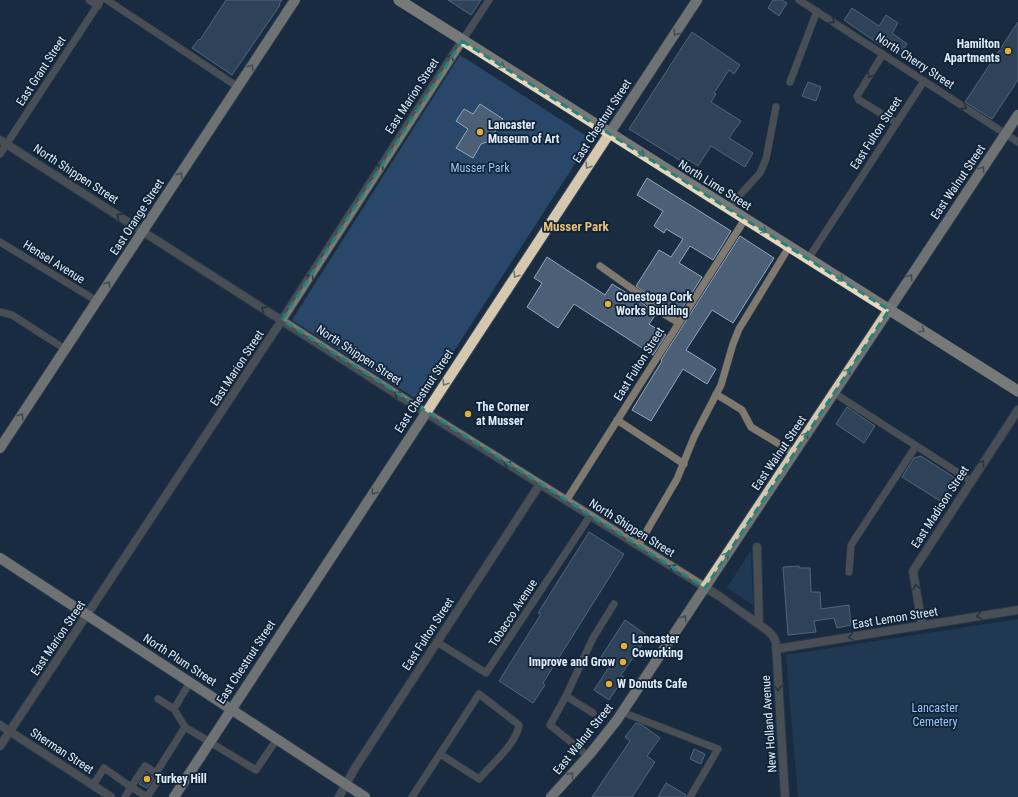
<svg xmlns="http://www.w3.org/2000/svg" width="1018" height="797" font-family="'Roboto Condensed',sans-serif">
	<style>
		.green { fill: #294869 }
		.building { fill: #4b5f76; stroke: #91a7bf }
		.lines { fill: none; stroke-linecap: round; stroke-linejoin: round }
		.service-casing { stroke: #36475a; stroke-width: 8 }
		.minor-casing { stroke: #36475a; stroke-width: 10 }
		.primary-casing { stroke: #36475a; stroke-width: 12 }
		.trunk-casing { stroke: #36475a; stroke-width: 12 }
		.service { stroke: #80796d; stroke-width: 7 }
		.minor { stroke: #80796d; stroke-width: 8 }
		.primary { stroke: #d6c8af; stroke-width: 10 }
		.trunk { stroke: #e7d8bc; stroke-width: 11 }
		.oneway { stroke: #323c46 }
		.oneway2 { stroke: #737572 }
		.oneway3 { stroke: #868680 }
		.marked { fill: none; stroke: #24827c; stroke-width: 3; stroke-dasharray: 8 5; stroke-linejoin: round }
		.poi-dot { fill: #e4ae35; stroke: #102236; stroke-width: 1.5 }
		.labels { text-anchor: middle; dominant-baseline: central; stroke-width: 3.5; stroke-linejoin: round; paint-order: stroke }
		.poi-label { font-size: 12px; font-weight: bold; fill: #e0ecf9; stroke: #102236; text-anchor: start }
		.street-label { font-size: 12px; fill: #e0ecf9; stroke: #102236 }
		.park-label { font-size: 12px; fill: #97c5f8; stroke: #102236 }
		.neighbourhood-label { font-size: 13px; font-weight: bold; fill: #e6c179; stroke: #102236 }
	</style>
	<rect width="100%" height="100%" fill="#1a2c40"/>
	<path class="green" d="M460 55 591 139 421 402 292 320Z
		M751 550 753 605 727 588Z
		M1018 619V797H798L786 655Z"/>
	<path class="building" d="M226 0H282L279 4 280 5 232 75 192 48 199 39 200 40Z
		M448 0H481L471 15Z
		M773 0H782L787 3 779 16 768 8Z
		M852 8 879 26 886 15 898 23 892 33 907 44 900 55 885 45 883 47 844 20Z
		M1018 22V80L992 119 965 102Z
		M692 32 740 65 734 74 729 70 714 93 716 94 711 102 741 121 729 138 753 153 745 167 711 146 698 166 689 160 686 164 629 129Z
		M808 82 821 87 816 101 802 96Z
		M480 104 503 119 489 141 481 144 473 158 456 148 468 129 456 121 464 109 473 114Z
		M647 178 731 231 713 260 690 246 679 263 702 277 679 313 663 303 661 305 636 286 659 250 671 257 683 239 666 229 664 233 654 226 663 211 637 195Z
		M740 236 774 258 733 323 712 310 686 350 716 369 707 384 683 369 651 421 632 410 662 361 661 360Z
		M547 257 605 295 612 284 630 295 631 294 656 314 649 324 666 335 653 355 574 304 558 328 527 307 542 283 534 278Z
		M847 407 875 426 864 443 836 424Z
		M921 456 955 478 957 487 945 504 902 477 914 458Z
		M589 532 624 554 543 683 545 685 533 703 499 681 541 614 538 613Z
		M799 566V568H810L811 592H820L821 609 849 605 851 625 837 628 834 618 814 621 816 632 788 635 783 567Z
		M625 620 648 636 621 675 624 677 609 700 594 690 611 664 601 657Z
		M636 723 642 725 660 738 647 756 655 762 632 797H592L630 741 625 737Z
		M694 749 705 754 701 764 690 759Z
		M146 773 154 778 147 788 139 784Z
		M666 783 686 795 685 797H658Z"/>
	<g class="lines">
		<g class="service-casing">
			<path id="service" d="M107 0 238 87
				M799 0 1018 142
				M462 41 489 0
				M883 54 857 96 859 100 897 123
				M790 82 817 11
				M0 154 101 0
				M728 208 760 173 766 159 776 107
				M0 242 97 301
				M808 259 924 81
				M600 266 638 293 664 314 679 323
				M0 312 12 315 65 349
				M834 393 971 481
				M716 394 742 410 751 427 794 453
				M617 420 684 464
				M566 501 745 219
				M638 546 677 479 694 437 721 385 733 344 739 329 789 247
				M849 572 851 545 916 446
				M437 642 486 673 590 516
				M190 682 174 709 185 727 256 770 277 739
				M566 696 550 725 588 756
				M158 699 174 709
				M622 712 718 749 690 797
				M593 713 566 696 593 638 614 604
				M156 773 185 727
				M93 785 104 768 131 787 145 766 161 776 147 797 131 787 125 797
				M412 797 479 694 519 725C517 743 491 765 479 779L440 754"/>
		</g>
		<g class="minor-casing">
			<path id="minor" d="M90 0 98 5
				M0 140 412 404 719 596 768 631 773 636 776 643 785 797
				M757 547 759 624
				M922 625 913 571 1018 410
				M776 649 1018 610
				M0 725 111 797
				M0 746 282 320 462 41
				M339 797 355 768 540 484"/>
		</g>
		<g class="primary-casing">
			<path id="primary" d="M0 448 295 0
				M0 558 365 797
				M174 797 697 0
				M551 797 590 754 617 720 1018 115"/>
		</g>
		<g class="trunk-casing">
			<path id="trunk" d="M399 0 1018 391"/>
		</g>
		<use href="#service" class="service"/>
		<use href="#minor" class="minor"/>
		<use href="#primary" class="primary"/>
		<use href="#trunk" class="trunk"/>
	</g>
	<defs><path id="oneway-chevron" d="M-2-3.5L2.5 0L-2 3.5" fill="none" stroke-width="1.6" stroke-linecap="round" stroke-linejoin="round"/></defs>
	<g class="oneway">
		<use href="#oneway-chevron" transform="translate(832 21) rotate(33)"/>
		<use href="#oneway-chevron" transform="translate(451 57) rotate(-57)"/>
		<use href="#oneway-chevron" transform="translate(870 75) rotate(122)"/>
		<use href="#oneway-chevron" transform="translate(964 107) rotate(33)"/>
		<use href="#oneway-chevron" transform="translate(381 166) rotate(-57)"/>
		<use href="#oneway-chevron" transform="translate(119 216) rotate(-147)"/>
		<use href="#oneway-chevron" transform="translate(311 276) rotate(-57)"/>
		<use href="#oneway-chevron" transform="translate(264 309) rotate(-147)"/>
		<use href="#oneway-chevron" transform="translate(397 394) rotate(-147)"/>
		<use href="#oneway-chevron" transform="translate(982 463) rotate(-56)"/>
		<use href="#oneway-chevron" transform="translate(507 464) rotate(-148)"/>
		<use href="#oneway-chevron" transform="translate(672 567) rotate(-148)"/>
		<use href="#oneway-chevron" transform="translate(916 587) rotate(-100)"/>
		<use href="#oneway-chevron" transform="translate(979 616) rotate(171)"/>
		<use href="#oneway-chevron" transform="translate(851 637) rotate(171)"/>
		<use href="#oneway-chevron" transform="translate(778 688) rotate(86)"/>
	</g>
	<g class="oneway2">
		<use href="#oneway-chevron" transform="translate(676 33) rotate(123)"/>
		<use href="#oneway-chevron" transform="translate(251 67) rotate(-57)"/>
		<use href="#oneway-chevron" transform="translate(588 166) rotate(123)"/>
		<use href="#oneway-chevron" transform="translate(982 169) rotate(-56)"/>
		<use href="#oneway-chevron" transform="translate(180 175) rotate(-57)"/>
		<use href="#oneway-chevron" transform="translate(516 275) rotate(123)"/>
		<use href="#oneway-chevron" transform="translate(910 277) rotate(-56)"/>
		<use href="#oneway-chevron" transform="translate(108 284) rotate(-57)"/>
		<use href="#oneway-chevron" transform="translate(848 371) rotate(-57)"/>
		<use href="#oneway-chevron" transform="translate(445 383) rotate(123)"/>
		<use href="#oneway-chevron" transform="translate(21 416) rotate(-57)"/>
		<use href="#oneway-chevron" transform="translate(806 435) rotate(-56)"/>
		<use href="#oneway-chevron" transform="translate(374 492) rotate(123)"/>
		<use href="#oneway-chevron" transform="translate(726 555) rotate(-56)"/>
		<use href="#oneway-chevron" transform="translate(684 618) rotate(-56)"/>
		<use href="#oneway-chevron" transform="translate(571 775) rotate(-48)"/>
	</g>
	<g class="oneway3">
		<use href="#oneway-chevron" transform="translate(502 66) rotate(32)"/>
		<use href="#oneway-chevron" transform="translate(642 154) rotate(32)"/>
		<use href="#oneway-chevron" transform="translate(764 231) rotate(32)"/>
		<use href="#oneway-chevron" transform="translate(841 279) rotate(32)"/>
		<use href="#oneway-chevron" transform="translate(922 330) rotate(32)"/>
	</g>
	<path d="M0 0H1018V797H0ZM462 41 889 310 705 588 282 320Z" fill="#1a2c40" fill-opacity=".55" fill-rule="evenodd"/>
	<path class="marked" d="M462 41 889 310 705 588 282 320Z"/>
	<g class="poi-dot">
		<circle cx="1008" cy="51" r="4"/>
		<circle cx="480" cy="132" r="4"/>
		<circle cx="608" cy="304" r="4"/>
		<circle cx="468" cy="414" r="4"/>
		<circle cx="624" cy="646" r="4"/>
		<circle cx="623" cy="662" r="4"/>
		<circle cx="609" cy="684" r="4"/>
		<circle cx="147" cy="779" r="4"/>
	</g>
	<g class="labels">
		<g class="poi-label">
			<text x="1000" y="44" text-anchor="end">Hamilton<tspan x="1000" dy="14">Apartments</tspan></text>
			<text x="488" y="125">Lancaster<tspan x="488" dy="14">Museum of Art</tspan></text>
			<text x="616" y="297">Conestoga Cork<tspan x="616" dy="14">Works Building</tspan></text>
			<text x="476" y="407">The Corner<tspan x="476" dy="14">at Musser</tspan></text>
			<text x="632" y="639">Lancaster<tspan x="632" dy="14">Coworking</tspan></text>
			<text x="615" y="662" text-anchor="end">Improve and Grow</text>
			<text x="617" y="684">W Donuts Cafe</text>
			<text x="155" y="779">Turkey Hill</text>
		</g>
		<g class="street-label">
			<text transform="translate(915 61) rotate(33)">North Cherry Street</text>
			<text transform="translate(41 71) rotate(-57)">East Grant Street</text>
			<text transform="translate(412 96) rotate(-57)">East Marion Street</text>
			<text transform="translate(602 121) rotate(-57)">East Chestnut Street</text>
			<text transform="translate(876 133) rotate(-57)">East Fulton Street</text>
			<text transform="translate(76 174) rotate(33)">North Shippen Street</text>
			<text transform="translate(958 182) rotate(-56)">East Walnut Street</text>
			<text transform="translate(715 185) rotate(32)">North Lime Street</text>
			<text transform="translate(137 217) rotate(-57)">East Orange Street</text>
			<text transform="translate(54 262) rotate(32)">Hensel Avenue</text>
			<text transform="translate(359 355) rotate(33)">North Shippen Street</text>
			<text transform="translate(639 364) rotate(-58)">East Fulton Street</text>
			<text transform="translate(237 368) rotate(-57)">East Marion Street</text>
			<text transform="translate(424 391) rotate(-57)">East Chestnut Street</text>
			<text transform="translate(779 453) rotate(-56)">East Walnut Street</text>
			<text transform="translate(940 507) rotate(-57)">East Madison Street</text>
			<text transform="translate(632 528) rotate(32)">North Shippen Street</text>
			<text transform="translate(513 613) rotate(-57)">Tobacco Avenue</text>
			<text transform="translate(895 618) rotate(-9)">East Lemon Street</text>
			<text transform="translate(428 634) rotate(-57)">East Fulton Street</text>
			<text transform="translate(58 638) rotate(-56)">East Marion Street</text>
			<text transform="translate(180 660) rotate(33)">North Plum Street</text>
			<text transform="translate(246 662) rotate(-57)">East Chestnut Street</text>
			<text transform="translate(769 724) rotate(-94)">New Holland Avenue</text>
			<text transform="translate(583 739) rotate(-51)">East Walnut Street</text>
			<text transform="translate(62 751) rotate(33)">Sherman Street</text>
		</g>
		<g class="park-label">
			<text x="480" y="168">Musser Park</text>
			<text x="935" y="708">Lancaster<tspan x="935" dy="14">Cemetery</tspan></text>
		</g>
		<g class="neighbourhood-label">
			<text x="576" y="226">Musser Park</text>
		</g>
	</g>
</svg>
